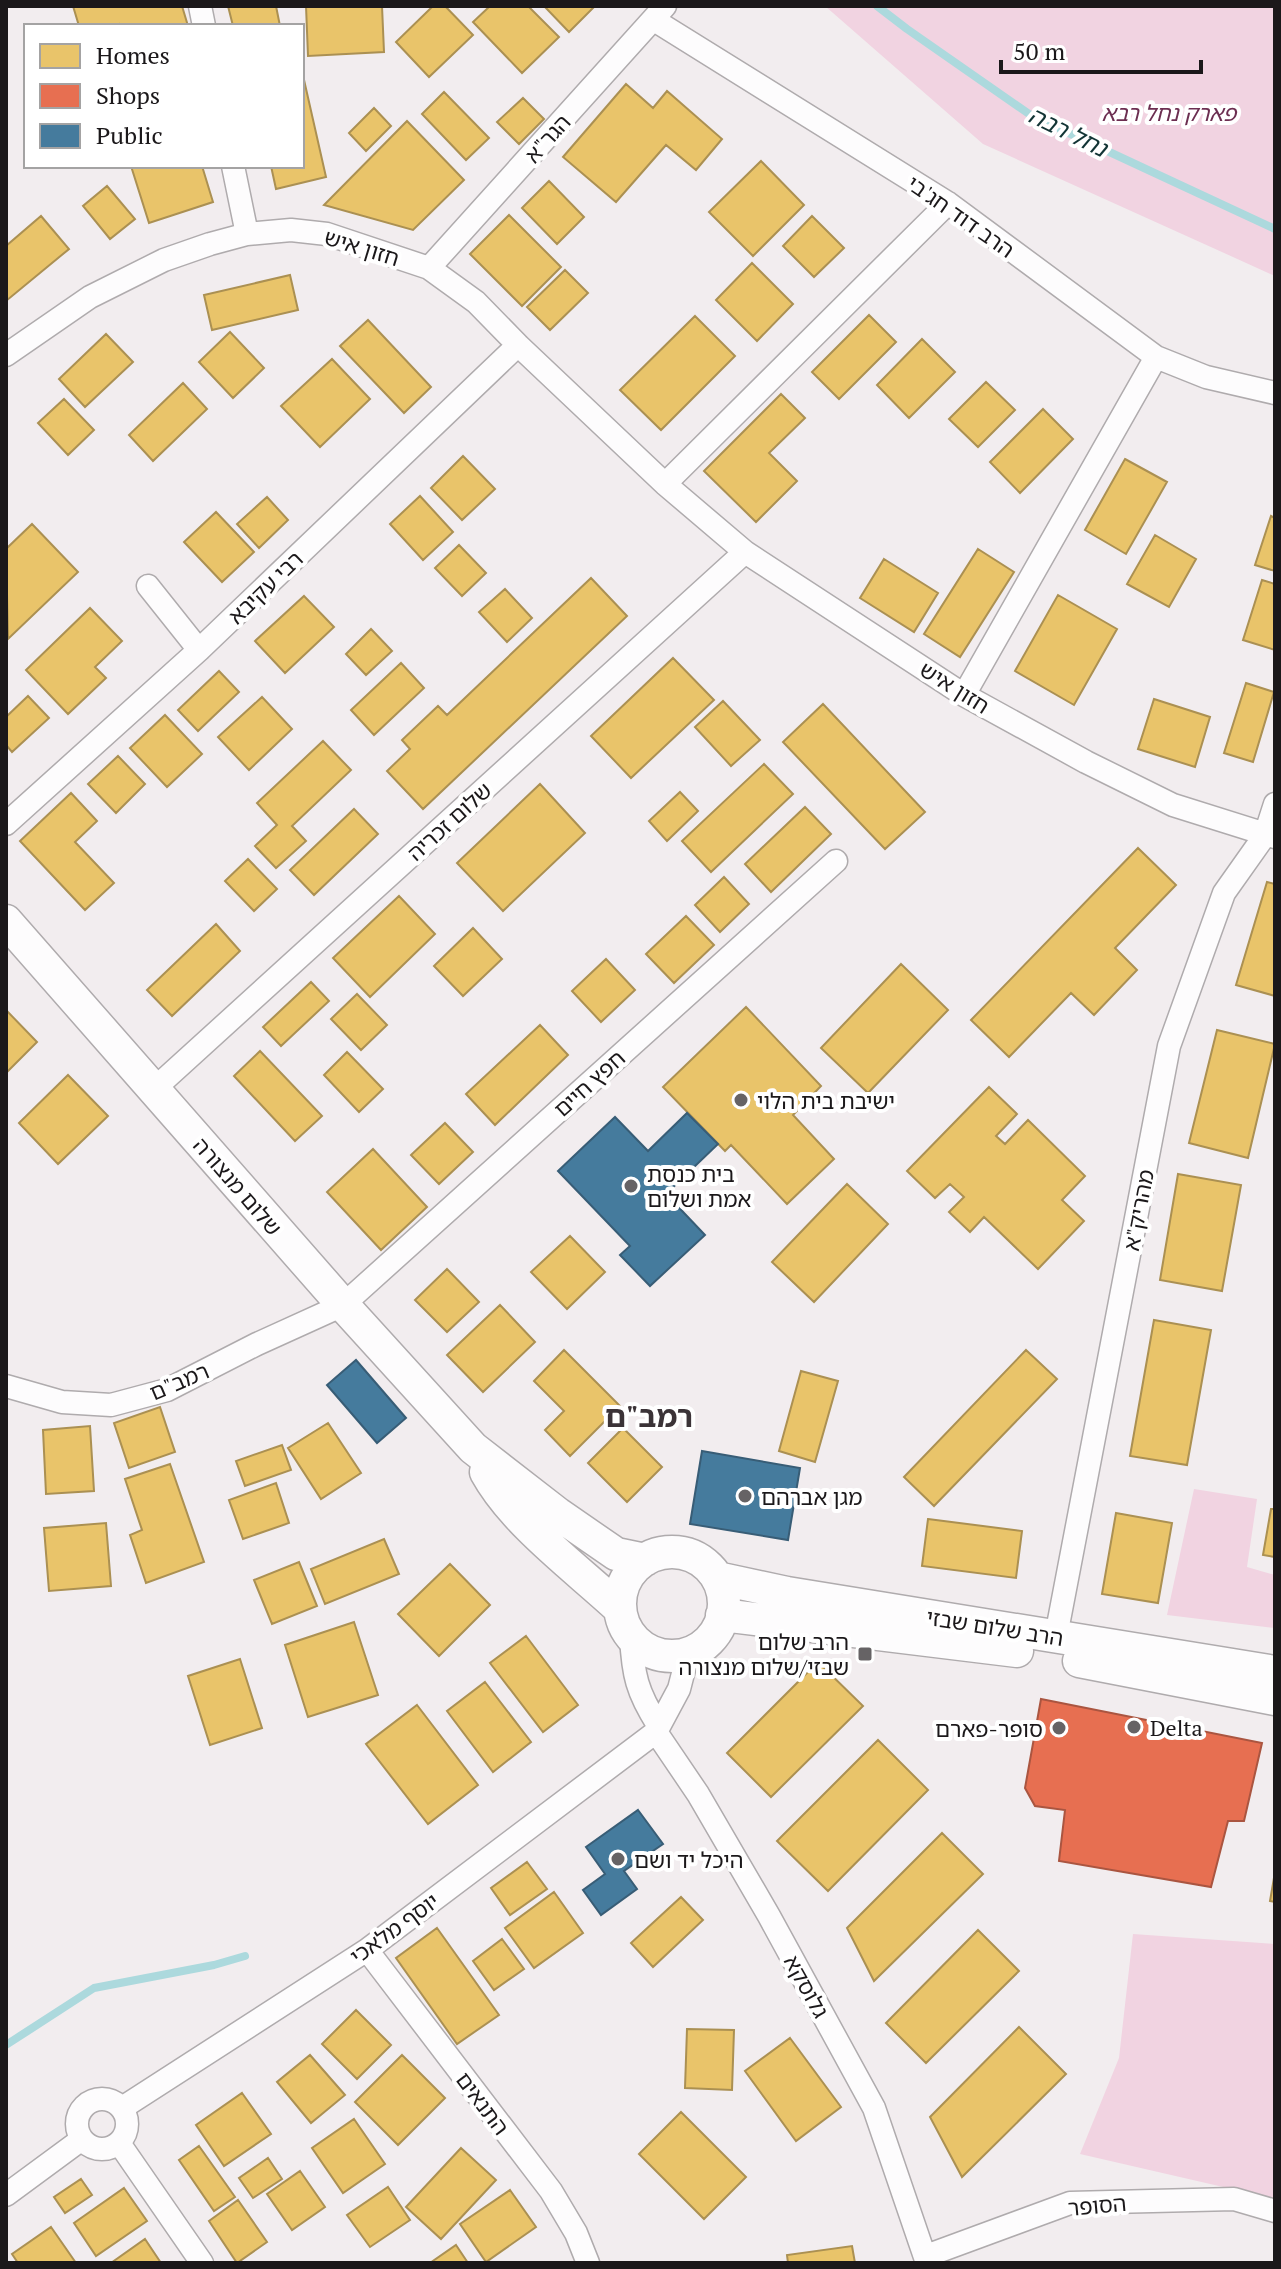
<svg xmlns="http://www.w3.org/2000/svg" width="1281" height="2269" font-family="'PT Serif','Noto Sans Hebrew',serif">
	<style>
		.green { fill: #f1d3e1 }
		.homes { fill: #e9c46a; stroke: #ab9052; stroke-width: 2 }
		.shops { fill: #e76f51; stroke: #aa5540; stroke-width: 2 }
		.public { fill: #457b9d; stroke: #385d76; stroke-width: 2 }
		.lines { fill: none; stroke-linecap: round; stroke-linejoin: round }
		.stream { stroke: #acd9dd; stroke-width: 8 }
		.street-casing { stroke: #afabad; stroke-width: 25 }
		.secondary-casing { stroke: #afabad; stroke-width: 35 }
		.street { stroke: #fdfcfd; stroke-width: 22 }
		.secondary { stroke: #fdfcfd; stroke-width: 32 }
		.poi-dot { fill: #666365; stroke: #fff; stroke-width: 3 }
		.labels { text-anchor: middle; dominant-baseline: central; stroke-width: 8; stroke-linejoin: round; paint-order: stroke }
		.park-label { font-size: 22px; font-style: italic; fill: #6c2e51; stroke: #fff }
		.street-label { font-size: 22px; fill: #1b181a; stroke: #fff }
		.poi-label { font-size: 22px; fill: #1b181a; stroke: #fff; text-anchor: start }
		.water-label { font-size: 24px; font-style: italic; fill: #123435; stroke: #fff }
		.district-label { font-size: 30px; font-weight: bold; fill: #3b3337; stroke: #fff }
	</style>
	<rect width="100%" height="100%" fill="#f2edef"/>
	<path class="green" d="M825 6H1272L1275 8V276L983 144Z
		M1194 1489 1257 1499 1247 1567 1275 1575V1628L1167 1615Z
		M1133 1934 1275 1944V2199L1080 2154 1119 2058Z"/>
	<path class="homes" d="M73 6H182L188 26H120L119 24 111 26H79Z
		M228 6H276L280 26H233Z
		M306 6H382L384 52 308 56Z
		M433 6H445L473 35 429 77 396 42Z
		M490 6H528L559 37 522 73 473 22Z
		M544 6H595L569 32Z
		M302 71 326 177 276 189 271 166H302Z
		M626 84 653 108 667 91 722 139 696 170 666 145 616 202 563 157Z
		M444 92 489 138 466 160 422 114Z
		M523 98 544 119 519 144 497 122Z
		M374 108 391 126 366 151 349 133Z
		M407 121 464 180 413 230 324 205Z
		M761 161 804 205 753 256 709 212Z
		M131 166H202L213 202 149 223Z
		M549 181 584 217 557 244 522 208Z
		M107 186 135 219 110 239 83 206Z
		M509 215 561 267 522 306 470 254Z
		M41 216 69 249 6 301V246Z
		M812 216 844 248 814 277 783 246Z
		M752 263 793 304 757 341 716 300Z
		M565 270 588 293 550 330 527 307Z
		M290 275 298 310 212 330 204 295Z
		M869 315 896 342 839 399 812 372Z
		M695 316 735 356 661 430 620 390Z
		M368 320 431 387 404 413 340 346Z
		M230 332 264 368 233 398 199 362Z
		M106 334 133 362 85 407 59 379Z
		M922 339 955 372 909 418 877 385Z
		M332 359 370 399 320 447 281 406Z
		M986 382 1015 410 978 447 949 419Z
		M183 383 207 409 153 461 129 435Z
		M781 394 805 418 769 453 797 481 756 522 704 471Z
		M64 399 94 430 68 455 38 423Z
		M1043 409 1073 439 1020 493 990 462Z
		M463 456 495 489 462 520 431 488Z
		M1125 459 1167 482 1126 554 1085 530Z
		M420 496 453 532 423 560 390 524Z
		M267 497 288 520 259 548 237 524Z
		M216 512 254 552 222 582 184 542Z
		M1271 516 1275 518V571L1255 565Z
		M32 524 78 572 8 639 6 549Z
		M1155 535 1196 559 1169 607 1127 584Z
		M459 545 486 573 462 596 435 568Z
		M978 549 1014 572 960 657 924 634Z
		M884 559 938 593 914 632 860 598Z
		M591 578 627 616 423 809 387 771 410 749 402 740 438 706 447 715Z
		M1262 580 1275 584V650L1243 640Z
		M505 589 532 618 507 642 479 612Z
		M1058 595 1117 629 1074 705 1015 671Z
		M304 596 334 627 285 673 255 641Z
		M90 608 122 641 95 667 106 678 68 714 26 670Z
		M371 629 392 651 366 675 346 654Z
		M673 658 714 700 631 778 591 736Z
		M401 663 424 688 374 735 351 710Z
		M219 671 239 692 198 731 178 710Z
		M1246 683 1274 692 1253 762 1224 753Z
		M28 696 49 718 12 752 6 745V717Z
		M262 697 292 729 249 770 218 737Z
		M1154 699 1210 717 1195 767 1138 749Z
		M723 701 760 740 731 766 695 727Z
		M823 704 925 812 885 849 783 742Z
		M165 715 202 754 167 787 130 748Z
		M323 741 351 770 292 826 306 841 276 868 255 846 277 825 257 803Z
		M118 756 145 784 116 813 88 784Z
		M764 764 793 794 711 872 682 841Z
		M540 784 585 833 503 911 457 863Z
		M680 792 698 811 667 841 649 821Z
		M71 793 97 821 75 842 114 883 85 910 20 841Z
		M805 807 831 834 771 892 745 864Z
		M354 809 378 834 314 895 290 870Z
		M1138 848 1176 885 1115 948 1137 970 1094 1015 1071 993 1009 1057 971 1020Z
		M248 859 277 889 254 911 225 881Z
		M724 877 749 904 720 932 695 905Z
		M1267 882 1275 884V996L1236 985Z
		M399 896 435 934 370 997 333 958Z
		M686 916 714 945 674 983 646 954Z
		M216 924 240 951 172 1016 147 990Z
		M473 928 502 959 463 996 434 966Z
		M606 959 635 990 601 1022 572 991Z
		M901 964 948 1010 868 1093 821 1048Z
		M311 982 329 1001 281 1046 263 1027Z
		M357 994 387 1025 361 1050 331 1019Z
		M746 1007 821 1086 793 1115 834 1159 787 1204 731 1145 725 1151 663 1087Z
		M6 1010 37 1042 6 1073Z
		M540 1025 568 1055 495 1125 466 1094Z
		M1217 1030 1275 1044 1248 1158 1189 1143Z
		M260 1051 322 1116 295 1141 234 1076Z
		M347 1052 383 1089 359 1112 324 1075Z
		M68 1075 108 1116 58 1164 19 1123Z
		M989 1087 1017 1114 996 1136 1005 1144 1028 1120 1085 1176 1062 1200 1084 1221 1038 1269 984 1217 970 1232 949 1212 964 1197 950 1184 935 1198 907 1171Z
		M445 1123 473 1152 439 1184 411 1155Z
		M373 1149 427 1207 381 1250 327 1192Z
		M1178 1174 1241 1185 1222 1291 1160 1280Z
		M847 1184 888 1224 814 1302 772 1262Z
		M570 1236 605 1272 567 1309 531 1272Z
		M447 1269 479 1302 447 1332 415 1300Z
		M500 1305 535 1342 483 1392 447 1355Z
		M1154 1320 1211 1330 1187 1465 1130 1456Z
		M564 1350 620 1406 570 1456 545 1430 564 1411 534 1381Z
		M1026 1350 1057 1379 934 1506 904 1477Z
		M801 1371 838 1381 815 1462 779 1451Z
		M160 1407 175 1452 129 1468 114 1423Z
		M328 1423 361 1473 321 1499 288 1448Z
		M90 1426 94 1491 46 1494 43 1430Z
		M623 1428 662 1467 627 1502 588 1463Z
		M282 1445 291 1470 245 1486 236 1461Z
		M170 1464 204 1562 146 1583 130 1535 142 1530 125 1479Z
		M276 1483 289 1523 243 1539 229 1500Z
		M1271 1509H1275V1557L1263 1555Z
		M1116 1513 1172 1523 1158 1603 1102 1594Z
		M928 1519 1022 1531 1016 1578 922 1566Z
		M106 1523 111 1586 49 1591 44 1528Z
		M384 1539 399 1574 325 1604 311 1569Z
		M299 1562 317 1606 272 1624 254 1580Z
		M450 1564 490 1605 439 1656 398 1614Z
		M354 1622 378 1695 308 1717 285 1645Z
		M526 1636 578 1705 543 1732 490 1663Z
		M240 1659 262 1728 210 1745 188 1676Z
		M818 1662 863 1706 771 1797 727 1753Z
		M485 1682 531 1742 493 1772 447 1711Z
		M417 1705 478 1785 428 1824 366 1744Z
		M878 1740 928 1790 828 1891 777 1841Z
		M942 1833 983 1874 874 1981 847 1928Z
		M527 1862 547 1889 510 1915 491 1888Z
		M1275 1872V1902L1270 1901Z
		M554 1892 583 1933 534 1968 505 1928Z
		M681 1897 703 1920 653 1967 631 1943Z
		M437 1928 499 2015 457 2044 396 1958Z
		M978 1930 1019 1971 926 2063 886 2023Z
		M502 1939 524 1969 494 1990 473 1961Z
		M356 2010 391 2045 357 2079 322 2044Z
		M1019 2027 1066 2074 962 2177 930 2117Z
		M687 2029 734 2030 732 2090 685 2088Z
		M790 2038 841 2107 796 2141 745 2071Z
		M310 2055 345 2095 311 2123 277 2082Z
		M402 2055 445 2098 398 2145 355 2102Z
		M242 2093 271 2134 224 2166 196 2125Z
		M681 2112 746 2177 704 2219 639 2154Z
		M354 2119 385 2164 343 2193 312 2148Z
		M199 2146 235 2197 214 2211 179 2160Z
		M461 2148 496 2180 441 2239 406 2207Z
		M268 2158 282 2179 253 2198 239 2178Z
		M300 2171 325 2207 292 2230 267 2194Z
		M81 2179 92 2195 65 2213 54 2197Z
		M388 2187 410 2220 370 2247 347 2215Z
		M124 2188 147 2221 96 2256 74 2223Z
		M510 2190 536 2227 486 2262 460 2224Z
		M238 2200 267 2242 237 2263 209 2221Z
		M51 2227 76 2263H18L12 2254Z
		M145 2239 161 2263H111Z
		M456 2245 468 2263H430Z
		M852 2246 855 2263H788L787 2255Z"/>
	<path class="shops" d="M1041 1699 1262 1743 1244 1821H1228L1211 1887 1059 1861 1065 1810 1035 1806 1025 1788Z"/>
	<path class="public" d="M687 1113 718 1144 666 1194 705 1235 650 1286 620 1255 630 1246 558 1171 615 1117 648 1151Z
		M356 1360 406 1418 377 1443 327 1385Z
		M702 1451 800 1468 788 1540 690 1524Z
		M638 1810 663 1844 624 1871 637 1889 601 1915 583 1890 605 1874 586 1847Z"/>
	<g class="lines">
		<path class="stream" d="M877 6 907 29 1032 116 1275 229
			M6 2045 94 1988 214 1965 245 1956"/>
		<g class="street-casing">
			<path id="street" d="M200 6 204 26
				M654 20 948 203 1156 357 1206 377 1275 393
				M233 166 247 234
				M429 268 665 6
				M6 355 90 297 164 260 210 244 247 234 291 230 327 234 429 268 476 302 518 345 665 484 745 552 964 695 1086 762 1173 805 1275 837
				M665 484 948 203
				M148 586 199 650
				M964 695 1156 357
				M6 824 199 650 518 345
				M153 1090 745 552
				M6 1386 62 1402 111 1405 167 1390 257 1344 343 1305 836 861
				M631 1636C633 1675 637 1692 658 1725
				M1056 1636 1169 1046 1224 893 1265 835 1275 804
				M688 1654 679 1689 656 1732 698 1794 769 1916 874 2108 927 2263
				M367 1950 551 2191 576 2233 588 2263
				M77 2124a25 25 0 1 1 50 0a25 25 0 1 1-50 0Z
				M122 2108 367 1950 656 1732
				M119 2143 202 2263
				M6 2195 82 2139
				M926 2256 1070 2203 1234 2199 1275 2211"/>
		</g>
		<g class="secondary-casing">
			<path id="secondary" d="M6 921 343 1305 473 1448 558 1514 616 1554 645 1560
				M486 1472C514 1523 576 1568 619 1608
				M620 1604a52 52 0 1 1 104 0a52 52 0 1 1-104 0Z
				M717 1578 787 1593 1275 1672
				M722 1615 1017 1651
				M1079 1661 1275 1699"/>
		</g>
		<use href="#street" class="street"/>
		<use href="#secondary" class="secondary"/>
	</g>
	<g class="poi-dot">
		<circle cx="741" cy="1100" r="8"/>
		<circle cx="631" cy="1186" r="8"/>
		<circle cx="745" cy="1496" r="8"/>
		<rect x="857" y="1646" width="16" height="16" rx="4"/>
		<circle cx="1134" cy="1727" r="8"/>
		<circle cx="1059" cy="1728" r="8"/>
		<circle cx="618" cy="1859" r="8"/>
	</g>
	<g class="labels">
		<g class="park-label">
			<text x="1169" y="112">פארק נחל רבא</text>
		</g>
		<g class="street-label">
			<text transform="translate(547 138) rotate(-48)">הגר"א</text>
			<text transform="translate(961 216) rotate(35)">הרב דוד חג'בי</text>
			<text transform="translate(362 247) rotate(17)">חזון איש</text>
			<text transform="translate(265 587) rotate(-44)">רבי עקיבא</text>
			<text transform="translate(955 687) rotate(32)">חזון איש</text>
			<text transform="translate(449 821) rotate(-42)">שלום זכריה</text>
			<text transform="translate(589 1083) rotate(-42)">חפץ חיים</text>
			<text transform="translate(238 1186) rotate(49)">שלום מנצורה</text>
			<text transform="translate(1138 1210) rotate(-79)">מהריק"א</text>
			<text transform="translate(179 1381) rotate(-23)">רמב"ם</text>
			<text transform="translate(995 1627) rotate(9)">הרב שלום שבזי</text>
			<text transform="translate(394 1928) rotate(-36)">יוסף מלאכי</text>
			<text transform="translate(807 1986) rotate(61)">גלוסקא</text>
			<text transform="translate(483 2103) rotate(53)">התנאים</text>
			<text transform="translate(1097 2205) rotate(-5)">הסופר</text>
		</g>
		<g class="poi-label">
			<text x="757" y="1100">ישיבת בית הלוי</text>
			<text x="647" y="1173">בית כנסת<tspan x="647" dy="25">אמת ושלום</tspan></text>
			<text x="761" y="1496">מגן אברהם</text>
			<text x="849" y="1641" text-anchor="end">הרב שלום<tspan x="849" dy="25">שבזי/שלום מנצורה</tspan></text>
			<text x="1150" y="1727">Delta</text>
			<text x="1043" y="1728" text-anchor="end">סופר-פארם</text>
			<text x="634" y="1859">היכל יד ושם</text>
		</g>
		<g class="water-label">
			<text transform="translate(1068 131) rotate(26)">נחל רבה</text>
		</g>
		<g class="district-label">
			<text x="649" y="1416">רמב"ם</text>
		</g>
	</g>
	<rect width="1281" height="2269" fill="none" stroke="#1b181a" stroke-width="16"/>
	<rect x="24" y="24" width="280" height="144" fill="#ffffff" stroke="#a4a3a3" stroke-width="2"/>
	<rect x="40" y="44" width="40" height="24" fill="#e9c46a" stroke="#a4a3a3" stroke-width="2"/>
	<text x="96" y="64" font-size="24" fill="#1b181a">Homes</text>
	<rect x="40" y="84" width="40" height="24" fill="#e76f51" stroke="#a4a3a3" stroke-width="2"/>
	<text x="96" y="104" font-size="24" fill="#1b181a">Shops</text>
	<rect x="40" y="124" width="40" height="24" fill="#457b9d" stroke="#a4a3a3" stroke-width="2"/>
	<text x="96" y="144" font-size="24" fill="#1b181a">Public</text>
	<path d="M1001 60v12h200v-12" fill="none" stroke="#1b181a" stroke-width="4"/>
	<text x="1013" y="60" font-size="24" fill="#1b181a" stroke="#ffffff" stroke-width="6" paint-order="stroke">50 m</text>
</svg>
